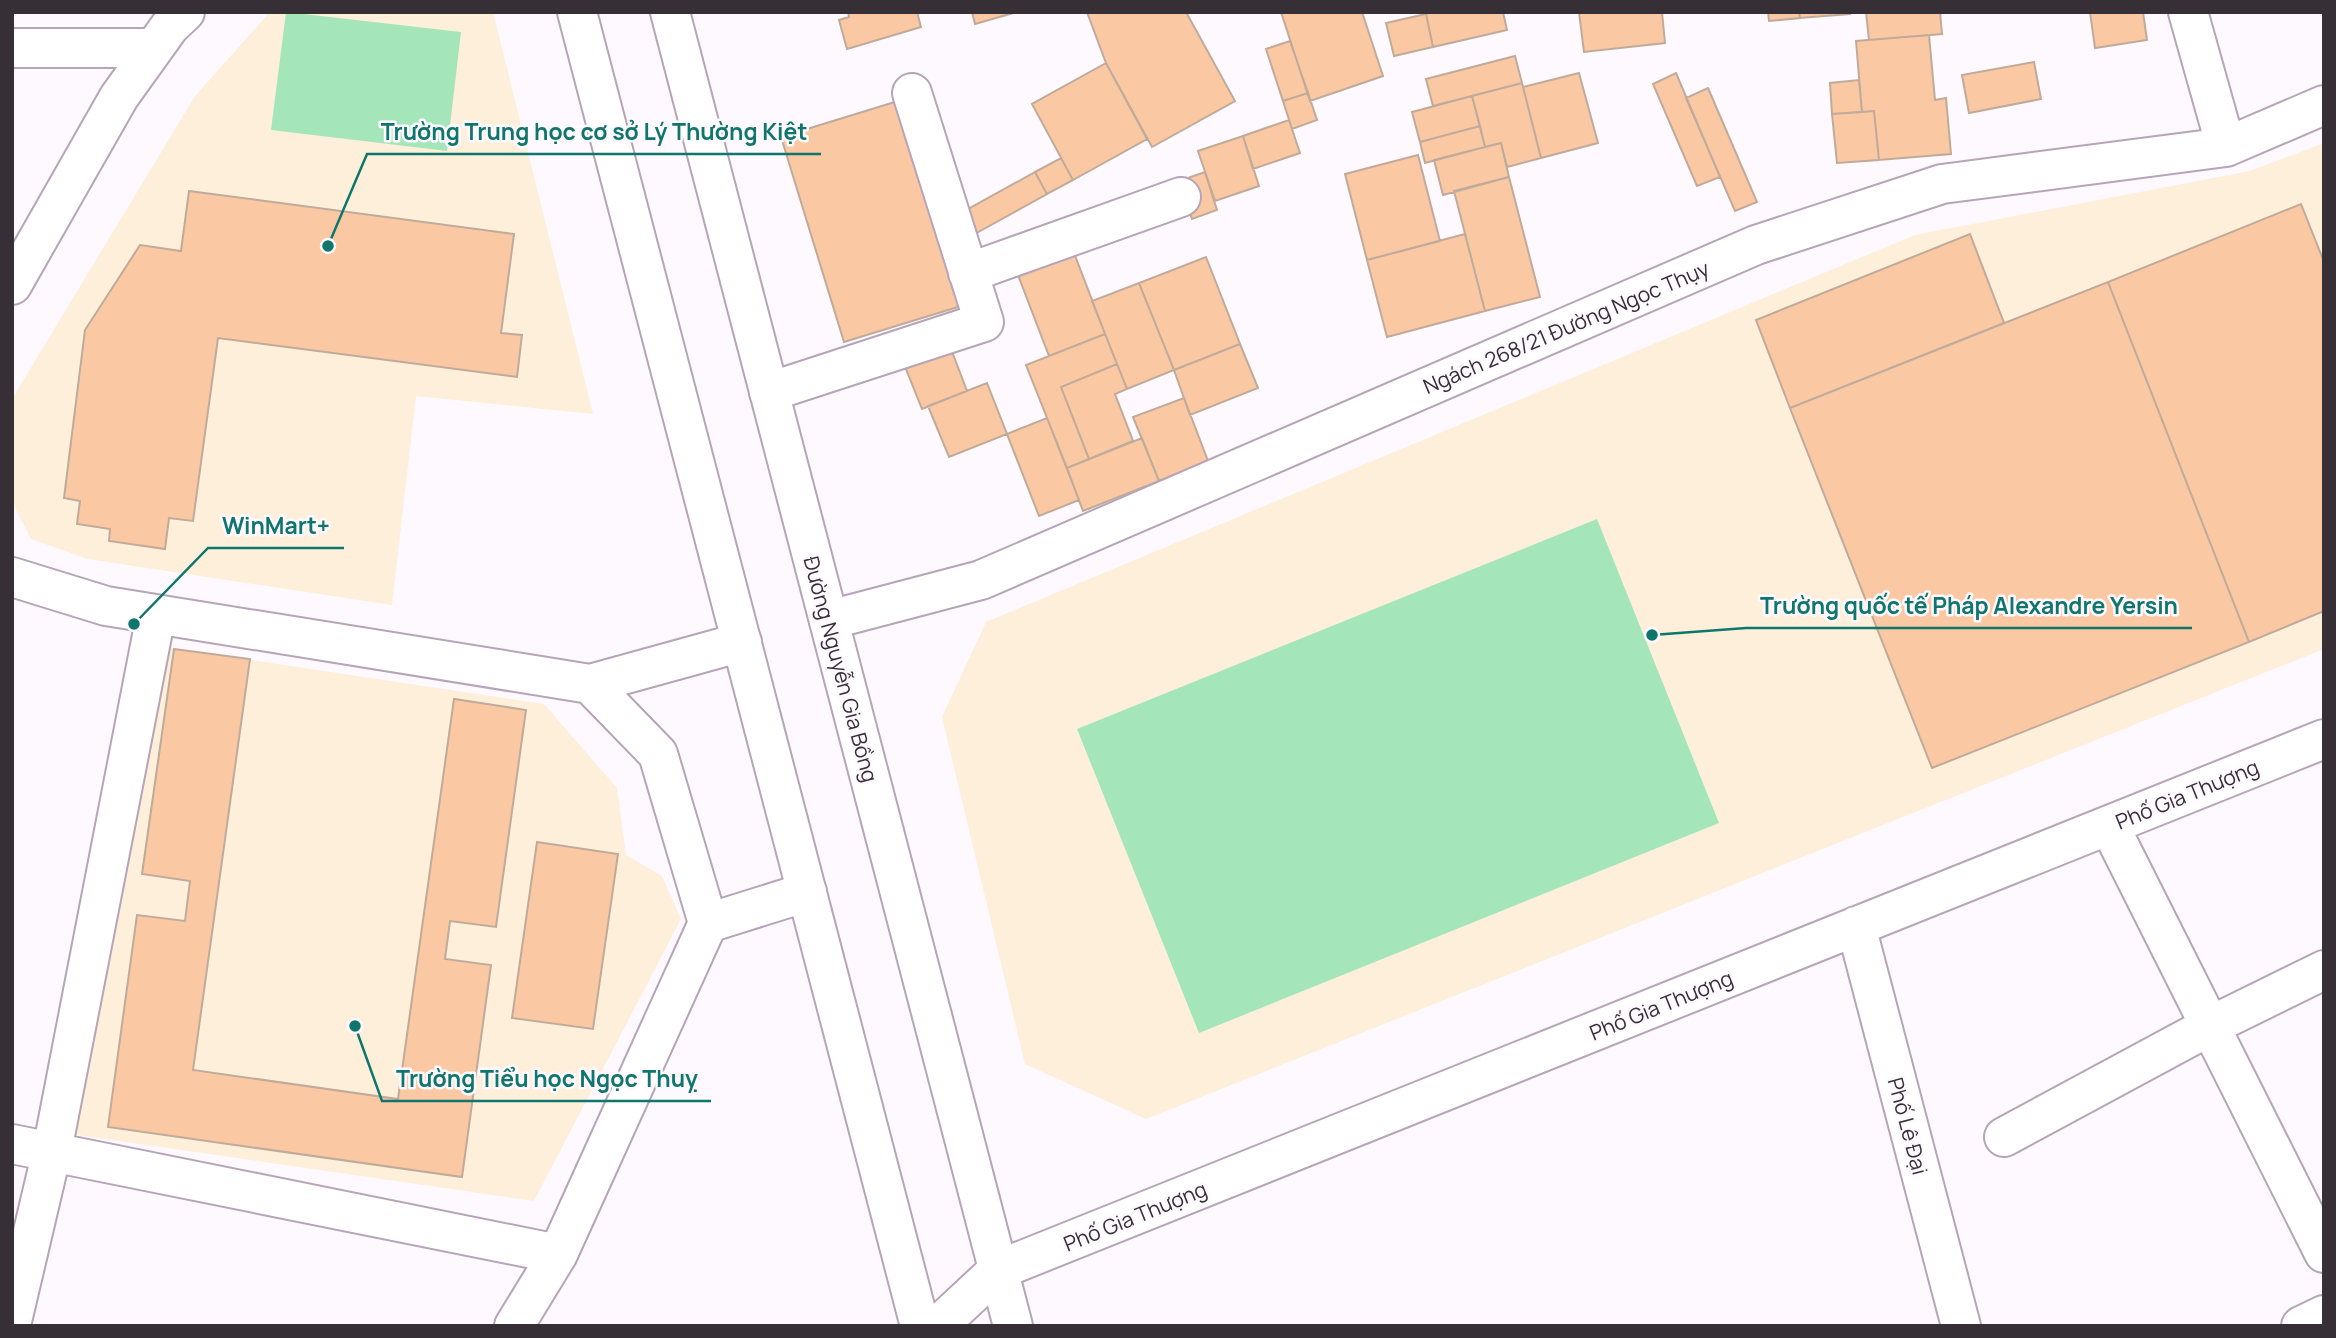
<svg xmlns="http://www.w3.org/2000/svg" width="2336" height="1338" font-family="Manrope,sans-serif">
	<style>
		.education { fill: #feefdb }
		.green { fill: #a5e5ba }
		.building { fill: #fac9a4; stroke: #c0aa9a; stroke-width: 2 }
		.lines { fill: none; stroke-linecap: round; stroke-linejoin: round }
		.minor-casing { stroke: #b6a4b7; stroke-width: 42 }
		.major-casing { stroke: #b6a4b7; stroke-width: 42 }
		.minor { stroke: #fff; stroke-width: 38 }
		.major { stroke: #fff; stroke-width: 38 }
		.labels { text-anchor: middle; dominant-baseline: central; stroke-width: 5; stroke-linejoin: round; paint-order: stroke }
		.street-label { font-size: 21px; fill: #362f36; stroke: #fdf9fe }
		.leader { fill: none; stroke: #0f766e; stroke-width: 2.5 }
		.callout-dot { fill: #0f766e; stroke: #fdf9fe; stroke-width: 2.5 }
		.callout-label { font-size: 23px; text-anchor: middle; font-weight: bold; fill: #0f766e; stroke: #fdf9fe; stroke-width: 5; stroke-linejoin: round; paint-order: stroke }
	</style>
	<rect width="100%" height="100%" fill="#fdf9fe"/>
	<path class="education" d="M270 12H493L593 414 416 396 392 605 88 559 31 539 12 502V399L195 96Z
		M2324 143V649L1146 1119 1025 1064 942 717 986 622 1915 235 2250 171Z
		M164 647 544 704 617 788 626 855 662 876 681 919 534 1201 63 1133Z"/>
	<path class="green" d="M286 12 461 32 447 151 271 130Z
		M1597 519 1719 823 1199 1033 1077 729Z"/>
	<path class="building" d="M848 12H917L921 27 847 49 839 20 849 17Z
		M972 12H1017L975 24Z
		M1087 12H1186L1235 101 1152 147 1106 63Z
		M1281 12H1362L1383 76 1310 101Z
		M1433 12H1503L1507 30 1433 47 1426 14Z
		M1579 12H1662L1665 43 1584 52Z
		M1768 12H1799L1800 18 1769 21Z
		M1799 12H1850V14L1800 18Z
		M1866 12H1940L1942 34 1869 40Z
		M2090 12H2143L2147 40 2095 48Z
		M1426 14 1433 47 1394 56 1386 23Z
		M1929 35 1935 100 1946 98 1951 154 1879 160 1874 111 1862 112 1856 41Z
		M1290 41 1308 93 1283 101 1266 49Z
		M1515 56 1522 83 1433 106 1426 79Z
		M2034 62 2041 99 1969 113 1962 75Z
		M1106 63 1147 139 1073 180 1032 104Z
		M1579 73 1598 143 1541 158 1523 87Z
		M1676 73 1720 177 1697 186 1653 84Z
		M1859 80 1862 112 1832 114 1830 83Z
		M1522 83 1541 158 1507 167 1501 143 1485 147 1472 96Z
		M1708 88 1757 202 1735 211 1686 98Z
		M1308 93 1317 120 1292 129 1283 101Z
		M1472 96 1480 126 1420 142 1412 112Z
		M898 101 961 306 844 342 781 137Z
		M1874 111 1879 160 1837 163 1832 114Z
		M1289 120 1300 153 1253 169 1243 136Z
		M1480 126 1485 147 1425 163 1420 142Z
		M1243 136 1259 186 1215 201 1198 151Z
		M1501 143 1509 177 1443 195 1434 160Z
		M1418 155 1440 241 1367 260 1345 174Z
		M1061 158 1073 180 1047 194 1035 172Z
		M1035 172 1047 194 973 235 961 213Z
		M1205 172 1217 210 1192 219 1179 181Z
		M1509 177 1540 297 1485 311 1454 191Z
		M189 191 514 234 501 333 522 335 517 377 218 338 193 521 169 518 165 549 109 541 110 529 77 524 80 501 64 498 85 330 140 245 181 251Z
		M2301 204 2324 262V611L2249 642 2108 282Z
		M1465 234 1485 311 1387 337 1367 260Z
		M1970 234 2004 323 1790 408 1756 320Z
		M1074 253 1105 334 1049 356 1018 275Z
		M1206 257 1240 344 1174 370 1139 283Z
		M2108 282 2249 642 1932 768 1790 408Z
		M1139 283 1174 370 1127 389 1092 301Z
		M1105 334 1117 364 1061 387 1089 459 1067 468 1026 365Z
		M948 341 967 391 922 409 902 359Z
		M1240 344 1258 388 1190 415 1174 370Z
		M1117 364 1127 389 1115 394 1133 441 1089 459 1061 387Z
		M987 383 1007 434 949 457 928 406Z
		M1184 398 1208 461 1159 481 1133 417Z
		M1047 418 1079 500 1039 516 1007 434Z
		M1142 438 1159 481 1083 511 1067 468Z
		M174 649 250 659 193 1070 398 1099 454 699 526 710 496 927 450 921 445 959 491 965 462 1177 108 1127 137 915 185 921 190 881 142 874Z
		M537 842 618 854 593 1029 512 1018Z"/>
	<g class="lines">
		<g class="minor-casing">
			<path id="minor" d="M2188 12 2226 147
				M12 48H154
				M968 273 1181 197
				M12 285 119 97 170 26 185 12
				M769 392 984 322 912 93
				M12 577 106 606 590 684 742 642
				M829 620 981 580 1756 245 1942 184 2226 147 2324 105
				M590 684 658 754 708 923
				M2109 825 2324 1253
				M1856 926 1961 1326
				M2004 1137 2210 1026 2324 970
				M12 1144 558 1254
				M12 1321 52 1151 156 615
				M514 1326 558 1254 708 923 807 892
				M938 1326 998 1270 2324 739
				M2301 1326 2324 1315"/>
		</g>
		<g class="major-casing">
			<path id="major" d="M577 12 920 1326
				M670 12 1013 1326"/>
		</g>
		<use href="#minor" class="minor"/>
		<use href="#major" class="major"/>
	</g>
	<g class="labels">
		<g class="street-label">
			<text transform="translate(1566 327) rotate(-23)">Ngách 268/21 Đường Ngọc Thụy</text>
			<text transform="translate(841 669) rotate(75)">Đường Nguyễn Gia Bồng</text>
			<text transform="translate(2187 794) rotate(-22)">Phố Gia Thượng</text>
			<text transform="translate(1661 1005) rotate(-22)">Phố Gia Thượng</text>
			<text transform="translate(1908 1126) rotate(75)">Phố Lê Đại</text>
			<text transform="translate(1135 1216) rotate(-22)">Phố Gia Thượng</text>
		</g>
	</g>
	<path class="leader" d="M328 246L367 154H821M134 624L208 548H344M1652 635L1746 628H2192M355 1026L382 1101H711"/>
	<g class="callout-dot">
		<circle cx="328" cy="246" r="7"/>
		<circle cx="134" cy="624" r="7"/>
		<circle cx="1652" cy="635" r="7"/>
		<circle cx="355" cy="1026" r="7"/>
	</g>
	<g class="callout-label">
		<text x="594" y="140">Trường Trung học cơ sở Lý Thường Kiệt</text>
		<text x="276" y="534">WinMart+</text>
		<text x="1969" y="614">Trường quốc tế Pháp Alexandre Yersin</text>
		<text x="547" y="1087">Trường Tiểu học Ngọc Thuỵ</text>
	</g>
	<rect width="2336" height="1338" fill="none" stroke="#362f36" stroke-width="28"/>
</svg>
